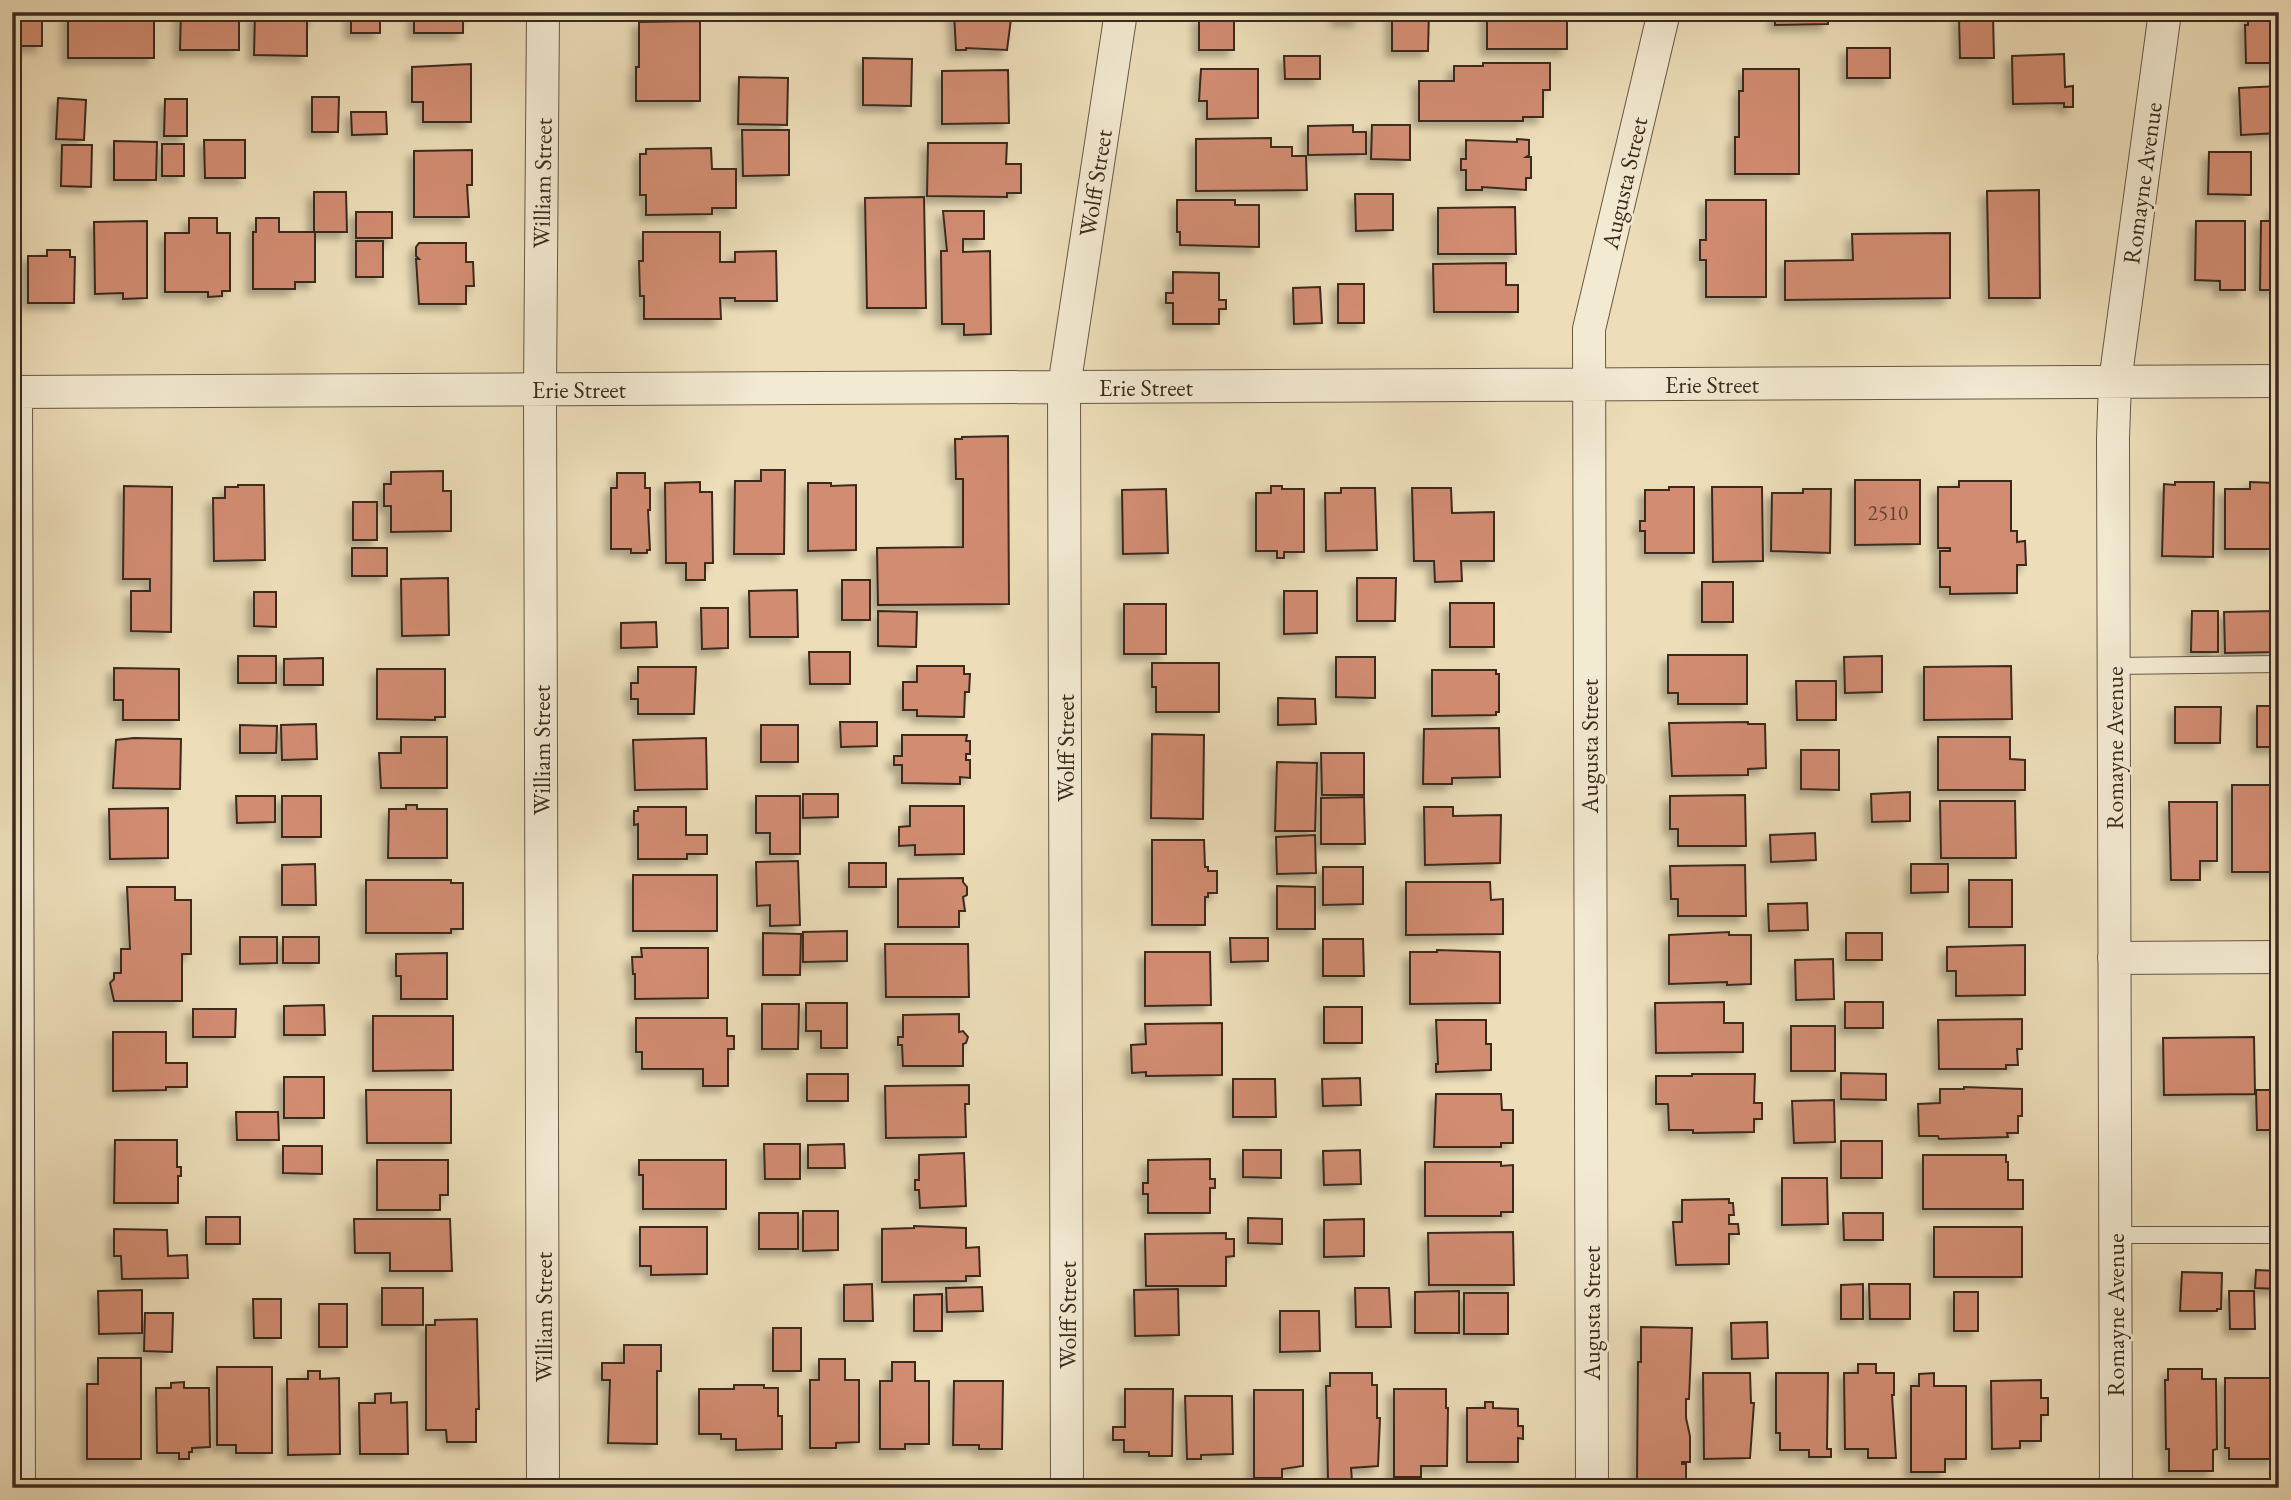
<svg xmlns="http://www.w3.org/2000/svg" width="2291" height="1500" font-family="'EB Garamond',serif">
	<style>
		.building { fill: #d28c72; stroke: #3b2a1f; stroke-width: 2; filter: url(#shadow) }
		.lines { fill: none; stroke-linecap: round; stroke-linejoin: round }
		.service-casing { stroke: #685746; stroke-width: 18 }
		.minor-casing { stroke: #685746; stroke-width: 34 }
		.service { stroke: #f3ead2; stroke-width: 16 }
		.minor { stroke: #f3ead2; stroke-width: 32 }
		.labels { text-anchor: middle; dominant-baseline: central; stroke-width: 6; stroke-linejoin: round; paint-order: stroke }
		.number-label { font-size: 21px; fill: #614234 }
		.street-label { font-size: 24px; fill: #3b2a1f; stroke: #f3ead2 }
	</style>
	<defs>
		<filter id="shadow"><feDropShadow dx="-6" dy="6" stdDeviation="3.5" flood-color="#0004"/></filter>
	</defs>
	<rect width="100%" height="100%" fill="#eddeb9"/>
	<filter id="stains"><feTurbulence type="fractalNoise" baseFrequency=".00286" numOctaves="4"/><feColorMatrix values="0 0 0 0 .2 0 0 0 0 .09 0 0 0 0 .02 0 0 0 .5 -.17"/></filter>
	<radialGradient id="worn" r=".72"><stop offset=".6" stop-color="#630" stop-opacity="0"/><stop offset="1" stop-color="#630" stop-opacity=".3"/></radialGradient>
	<path class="building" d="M12 12H42V46H17V67H12Z
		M68 12H154V58H68Z
		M181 12H239V50H180Z
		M255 12H314V21H307V56L254 55Z
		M351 12H380V33H351Z
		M414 12H469V18H463V33H414Z
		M942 12H1007L1011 19 1007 50 966 48V50H956L954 12Z
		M1338 12H1359V20H1338Z
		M1392 12H1429L1428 51H1392Z
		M1487 12H1564V18H1567V49H1487Z
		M1775 12H1828V24L1775 25Z
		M2248 13H2279V63H2246L2245 25H2248Z
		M1993 15 1994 58H1960L1959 16Z
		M1199 17H1234V50H1199Z
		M700 21V101H636V67H639V22Z
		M1847 48H1890V78H1847Z
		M2064 54 2065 87 2073 86V107H2064V103L2013 104 2012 56Z
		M1284 56H1320V79H1285Z
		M863 58 912 59 911 106 863 105Z
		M1483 63H1550V90H1543V117H1523V121H1419V81H1454V66H1483Z
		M471 64V122H423V102H412V67Z
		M1201 69H1258V118L1207 119V101H1199Z
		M1743 69H1799V174H1735V137H1739V91H1743Z
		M1008 70 1009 123 942 124V71Z
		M739 77 788 78 787 125 738 124Z
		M2279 86V133L2241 135 2239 88Z
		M312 97H339L338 132H312Z
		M58 98 86 100 84 140 56 139Z
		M165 99H187V136H164Z
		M351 112H386L387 134 352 135Z
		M1353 125V132H1366V154L1308 155V126Z
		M1372 125H1410V160L1371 159Z
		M742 130H789V175L743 176Z
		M1271 138V147H1292V156H1306L1307 190 1196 191V139Z
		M1517 139 1529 140V155L1526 157H1531V178H1526V190L1482 187V190H1466V170H1461V159H1466V140L1517 142Z
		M204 140H245V178H205Z
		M114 141 157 142 156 180H114Z
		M12 142H19V184H12Z
		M928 143H1007L1006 164H1021V193H1007V197L927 196Z
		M162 144H184V176H162Z
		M62 145H92L91 187 61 186Z
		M711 148 712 169H736V208H712V214L646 215V195H640V154H646V149Z
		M472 150V185H467L469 217H414V151Z
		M2209 152H2251V195L2208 194Z
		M2039 190 2040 298H1989L1987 191Z
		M314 192H346L347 232H314Z
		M1355 194H1393V230L1356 231Z
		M924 197 926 308H867L865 198Z
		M1177 200H1235V205H1259V247L1180 245V232H1177Z
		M1706 200H1766V297H1706V260H1700V240H1706Z
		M1515 207 1516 254H1438V208Z
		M2274 207H2279V290H2260L2261 221H2274Z
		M943 211H984V239H963V252L990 251 991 334 964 335V324H942L941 251H947Z
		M356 212H392V238H356Z
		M189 218H217V233H230V291H222V296L208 297V292H165V233H189Z
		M256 218H279V232H315V282H295V289H253V232H256Z
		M147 221V298L123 299V293L95 294 94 222Z
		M2196 221H2245V290H2220V281L2195 280Z
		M643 232H720V262H735V252L776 251 777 301H735V298H720L721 319H644V296H640L639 261H643Z
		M1950 233V298L1785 300V261L1853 260 1852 234Z
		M356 241H383V277H356Z
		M419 243H466V262H473L474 286H466V304H419L416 259H419L416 256V247Z
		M47 250H70V257H75L74 303H28V256H47Z
		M1506 263V285H1518V312H1434L1433 264Z
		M1173 272 1219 273V300H1226V309H1219V324H1173V303H1166V293H1173Z
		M1338 284H1364V323H1338Z
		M1320 287 1322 323 1294 324 1293 288Z
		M1008 436 1009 604 878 605 877 548 963 547V479H956L955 439H962V437Z
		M761 470H785L784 554H734L735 481H761Z
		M443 471V491H451V531L391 532V506H384V484H391V472Z
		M617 473H645V488H650V510H648L650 550H647V553H631V549H611V488H617Z
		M1855 480H1920V544L1855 545Z
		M1959 481H2011V531H2017V542L2025 541 2026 565H2017V593L1950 594V587H1940V551H1950V548H1938V487H1959Z
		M700 482V492H712L713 563H705V580H686V563H666L665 483Z
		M2175 482H2214L2213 557 2162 556 2164 484 2175 485Z
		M2250 482 2275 483V518H2279V536H2275V549H2225V489H2250Z
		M808 483H831V486L856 485V550L808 551Z
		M238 485H264L265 560 214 561 213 498H225V487H238Z
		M124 486 172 487 171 632 131 631V591H150V579H123Z
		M1271 486H1282V489H1304V552H1284V558H1277V551H1256V493H1271Z
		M1669 487H1694V553H1645V531H1640V521H1645V490H1669Z
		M1712 487H1762L1763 561 1713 562Z
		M1341 488H1375L1377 550 1326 551 1325 493H1341Z
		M1412 488H1451L1452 513 1494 512V561H1461L1462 581 1435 582 1434 561H1414Z
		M1166 489 1168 553 1123 554 1122 490Z
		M1803 489H1831L1830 553 1771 551 1772 493H1803Z
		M353 502H377V540H353Z
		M352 548H387V576H352Z
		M448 578 449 635 402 636 401 579Z
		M1357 578H1396L1395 621H1357Z
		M842 580H870V620H842Z
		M1702 582H1733V622H1702Z
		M797 590 798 637H750L749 591Z
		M1284 591H1317V633L1284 634Z
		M254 592H276V627L254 626Z
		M1450 603H1494V647H1450Z
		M1124 604H1166V654H1124Z
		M701 608H728V648L702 649Z
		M878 611 917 612 916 647 878 646Z
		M2192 611H2218V652H2191Z
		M2275 611V652L2225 653 2224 612Z
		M656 622 657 647 621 648V623Z
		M809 652H850V684H810Z
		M1668 655H1747V704H1678V693H1668Z
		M238 656H276V683H238Z
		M1882 656V692L1845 693 1844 657Z
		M1336 657H1375V698L1336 697Z
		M323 658V685H284V659Z
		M1152 663H1219V712H1156V687H1152Z
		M917 666H964V674H970L969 692H965L964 717 917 716V710H903V682H917Z
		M2011 666 2012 719 1924 720V667Z
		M638 667H696L694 714H638V699H631V683H638Z
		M114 668 179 669V720H123V700H114Z
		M377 669H445V717H435V720L377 719Z
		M1432 670H1496V674H1499V712H1496V715L1432 716Z
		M1796 681H1836V720H1797Z
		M1278 698 1315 699 1316 724 1278 725Z
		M2257 706H2279V747H2257Z
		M2175 707H2221L2220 743H2175Z
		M840 722H877V746L841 747Z
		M1748 722V724H1765L1766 768 1748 769V775L1672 776 1669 723Z
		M316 724 317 759 282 760 281 725Z
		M240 725 277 726 276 753H240Z
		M761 725H798V762H761Z
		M1499 728 1500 777 1452 778V784H1423L1424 729Z
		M1152 734 1204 735 1203 819 1151 818Z
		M902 735H967L966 741H970V754H966V760H970V778L960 777V784L902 783V765H894V756H902Z
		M401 737H447V788H381L379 753H401Z
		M1938 737H2010V759L2025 760V790H1938Z
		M134 738 181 739 180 789 113 788 116 740Z
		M706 738 707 789 635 790 633 740Z
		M1801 750H1839V790L1801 789Z
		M1321 753H1364V795H1322Z
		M1277 762 1317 763 1315 831H1275Z
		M2232 785H2279V872H2232Z
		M1910 792V821L1872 822 1871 794Z
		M803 794H838V817L803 818Z
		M1745 795 1746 846H1678V829H1670V796Z
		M236 796H275V822L237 823Z
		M282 796H321V837H282Z
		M756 796H800V854H770V833H756Z
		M1364 797 1365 844H1321V798Z
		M1940 801H2015L2016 858H1941Z
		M2169 802H2217V861H2200V880H2171Z
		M406 805H417V809H447V858H388L389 809H406Z
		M910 806H964V854L915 855V845L899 846V827L910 826Z
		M638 807H686V835H707V854H687V859H638V824L634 825V811H638Z
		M1424 807H1453V816L1501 815 1500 863 1425 865Z
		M168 808V858L110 859 109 809Z
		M1815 833 1816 860 1771 862 1770 835Z
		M1315 835 1316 873 1277 874 1276 837Z
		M1152 840H1204L1205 867H1208V871H1217V893H1208V897H1205V925H1152Z
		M798 861 800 925 770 926V905L757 906 756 862Z
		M849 863H886V887H849Z
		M315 864 316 905H282V865Z
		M1911 864H1948V892L1911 893Z
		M1745 865 1746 916H1678V899H1671L1670 866Z
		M1323 867H1363V904L1323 905Z
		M633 875H717V931H633Z
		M963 878V882L967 887V895L963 897 965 911H959V927H898V879Z
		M366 880H451V883H463V929H451V933H366Z
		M1969 880H2012V927H1969Z
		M1406 882H1490L1491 900 1503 899V934L1406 935Z
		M1277 886 1315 887V929H1277Z
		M127 887H175V900H191V954H182V1001H114L110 983 114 979V973H121V949H130Z
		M1807 903 1808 930 1769 931 1768 904Z
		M847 931V961L803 962V932Z
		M1729 932V935H1751V984L1727 985V982L1669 984V935Z
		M763 933 801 934 800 975H763Z
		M1846 933H1882V960H1846Z
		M240 937H277V963L240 964Z
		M283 937H319V963H283Z
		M1230 938H1268V961L1231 962Z
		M1323 939H1363L1364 976H1323Z
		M885 944H968L969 997H886Z
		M2025 945V995L1956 996V971H1947V947Z
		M641 948H708V998L635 999V974H633L632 957H642Z
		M1437 950 1500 952V1003L1410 1004V952H1437Z
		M1145 952H1210L1211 1005 1145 1006Z
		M447 953V999H401V976H396V954Z
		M1833 959 1834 999 1796 1000 1795 960Z
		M1724 1002V1023H1743V1052L1656 1053 1655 1003Z
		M1845 1002H1883V1028H1845Z
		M806 1003H847V1048H821V1031H806Z
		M762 1004H799L798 1049H762Z
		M324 1005 325 1035H284V1006Z
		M1324 1007H1362V1043H1324Z
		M193 1009H236L235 1037H193Z
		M959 1014V1032L963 1031 968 1037 966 1043 963 1044V1066H903L902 1045H898V1037H903V1015Z
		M373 1016H453V1070L373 1071Z
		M636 1018H727V1036H734V1049H728V1086H703V1069H642V1052H636Z
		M2022 1019V1049H2017L2018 1065H2006V1069H1939L1938 1020Z
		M1436 1020H1486V1044H1491V1070L1436 1072V1064H1438Z
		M1222 1023V1075L1146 1076V1072L1132 1073 1131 1045 1146 1044 1145 1024Z
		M1791 1026H1835V1071H1791Z
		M113 1032H166V1063H187V1087H166V1090L113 1091Z
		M2254 1037 2255 1094 2164 1095 2163 1038Z
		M1841 1073 1886 1074V1100L1841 1099Z
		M807 1074H848V1101H807Z
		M1692 1074H1755L1754 1103H1762V1119H1754V1132L1693 1133V1130H1669L1668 1104H1656V1076H1692Z
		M284 1077H324V1118H284Z
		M1360 1078 1361 1105 1323 1106 1322 1079Z
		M1233 1079H1275L1276 1117H1233Z
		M969 1085V1104H965L966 1137 886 1138 885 1086Z
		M1964 1087 2022 1089V1116H2018V1133H2007L2008 1137 1939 1139 1938 1136H1919L1918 1104 1940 1103V1089H1964Z
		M366 1090H451V1143H367Z
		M2256 1090H2279V1130H2257Z
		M1436 1094H1501L1502 1110H1513V1143H1501V1147H1434Z
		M1834 1100 1835 1142 1794 1143 1792 1101Z
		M236 1112H278L279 1140H237Z
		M115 1140H177V1167H181V1176H178V1203H114Z
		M1841 1141H1882V1178H1841Z
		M764 1144H800V1179H765Z
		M844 1144 845 1168H808V1145Z
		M283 1146H322V1174L283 1173Z
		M1243 1150H1281V1178L1243 1177Z
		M1360 1150 1361 1184 1324 1185 1323 1151Z
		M964 1153 966 1206 920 1208 919 1190H915V1180H919V1155Z
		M1923 1155H2006V1162H2008V1180H2023V1209H1923Z
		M1210 1159V1179H1215V1188H1210V1213H1148V1194H1143V1183H1148V1160Z
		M377 1160H448V1195H440V1210H377Z
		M639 1160H726V1209H643V1175H639Z
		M1425 1162H1501V1166L1513 1165V1212H1501V1216H1425Z
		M1782 1178H1827L1828 1224 1782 1225Z
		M1729 1199V1203H1733L1734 1215H1729V1224H1738L1739 1234H1729V1264L1676 1265 1673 1222H1682V1200Z
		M803 1211H838V1250L803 1251Z
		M759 1213H798V1249H759Z
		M1843 1213H1883V1240H1844Z
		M206 1217H240V1244H206Z
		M1248 1218 1282 1219V1244L1248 1243Z
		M354 1219H450L452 1271H390V1253H355Z
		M1364 1219V1256L1324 1257V1220Z
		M914 1226 966 1228V1248L979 1247 980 1276H966V1281L882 1282V1229L914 1228Z
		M640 1227H707V1274L651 1275V1266H640Z
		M1934 1227H2022V1277H1934Z
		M114 1229 167 1230 168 1256 187 1255 188 1278 122 1279 121 1256H114Z
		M1513 1232 1514 1285H1429L1428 1233Z
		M1226 1233V1239H1234V1256L1226 1257V1286H1146L1145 1234Z
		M2256 1270 2279 1271V1289L2255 1288Z
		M2182 1272 2222 1273 2221 1309H2217V1311H2180Z
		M872 1284 873 1321H844V1285Z
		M1863 1284V1319H1841V1285Z
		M1869 1284H1910V1319H1870Z
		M982 1287 983 1311 947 1312 946 1288Z
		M382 1288H423V1325H382Z
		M1355 1288H1389L1391 1327H1356Z
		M1178 1289 1179 1335 1135 1336 1134 1290Z
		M142 1290V1333L99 1334 98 1291Z
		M1459 1291V1333H1415V1292Z
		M2229 1291H2254L2255 1329H2230Z
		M1954 1292H1978V1331H1954Z
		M1464 1293H1508V1334H1464Z
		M942 1294V1331H914V1295Z
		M253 1299H281V1338H254Z
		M319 1304H347V1347H319Z
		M1280 1311H1319L1320 1351 1280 1352Z
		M145 1313H173L172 1352 144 1351Z
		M477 1319 479 1409H476V1442H447L446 1430H426V1325H435V1320Z
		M1767 1322 1768 1358 1732 1359 1731 1323Z
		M1641 1327 1692 1328 1689 1399H1686V1418L1690 1436V1462H1682V1464H1686V1482H1637L1638 1362H1641Z
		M773 1328H801V1371H773Z
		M624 1345H661V1371H657V1444L608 1443 610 1380H602V1363H624Z
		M98 1358H141V1459H87V1384H98Z
		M819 1359H845V1380H859V1442L836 1443V1448H810V1380H819Z
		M892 1362H915V1381H929V1444H905V1449H880V1381H892Z
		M1858 1364H1876V1373H1894V1395H1892L1896 1458H1868V1449H1845L1844 1373H1858Z
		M217 1367H272V1453H236V1445H217Z
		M2168 1369H2202V1379H2216L2217 1449 2213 1450V1471H2169V1449H2166L2165 1380H2168Z
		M308 1371H320V1379L339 1378 340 1454 288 1455 287 1379H308Z
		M1330 1373H1372V1385H1377V1418H1380L1378 1466 1351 1468 1352 1481H1328L1326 1386H1330Z
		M1703 1373H1750L1751 1403H1754L1750 1458 1704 1459Z
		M1776 1373H1828L1827 1449H1831V1457H1809V1450H1780V1433H1776Z
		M1934 1373V1386H1966V1459H1945V1472H1911V1386H1919V1374Z
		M2225 1378H2278L2277 1447H2274V1459H2229V1448H2225Z
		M2041 1380V1398H2048V1415H2041V1441H2020V1448L1992 1449 1991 1381Z
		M954 1381H1003L1002 1449H979V1445H953Z
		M184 1382V1388H209L210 1447 192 1448V1452H189V1459H179V1453H157L156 1388H171V1383Z
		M734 1385H764V1388H778V1416H782V1449L736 1450V1439H721V1434H699V1389H734Z
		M1125 1389H1173L1172 1456H1149V1452H1124V1440H1113V1427H1125Z
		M1394 1389H1446V1408H1448L1447 1466H1421V1477H1394Z
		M1254 1390H1303V1466L1282 1469V1478H1254Z
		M391 1393V1403L407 1402 408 1454H360L359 1403H375V1394Z
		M1185 1396H1232L1233 1454 1201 1455V1459H1187Z
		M1485 1402H1493V1408L1518 1409V1426H1523V1439L1518 1438V1462H1467V1408H1485Z"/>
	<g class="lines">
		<g class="service-casing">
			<path id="service" d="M2113 666 2279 664
				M2115 1235H2279"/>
		</g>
		<g class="minor-casing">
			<path id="minor" d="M12 392 2279 381
				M16 392 19 1488
				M2114 958 2279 957
				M543 1488 540 390 543 12
				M1067 1488 1064 387 1121 12
				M1592 1488 1589 329 1664 12
				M2116 1488 2113 438 2115 382 2165 12"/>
		</g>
		<use href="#service" class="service"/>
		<use href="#minor" class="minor"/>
	</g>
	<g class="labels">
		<g class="number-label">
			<text x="1888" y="512">2510</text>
		</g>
		<g class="street-label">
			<text transform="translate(542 183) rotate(-89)">William Street</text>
			<text transform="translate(1095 183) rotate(-81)">Wolff Street</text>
			<text transform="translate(1624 183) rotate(-77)">Augusta Street</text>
			<text transform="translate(2142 183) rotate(-82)">Romayne Avenue</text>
			<text x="1712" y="384">Erie Street</text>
			<text x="1146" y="387">Erie Street</text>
			<text x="579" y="389">Erie Street</text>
			<text transform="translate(1589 746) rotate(-90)">Augusta Street</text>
			<text transform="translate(1065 748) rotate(-90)">Wolff Street</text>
			<text transform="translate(2114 748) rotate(-90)">Romayne Avenue</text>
			<text transform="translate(541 750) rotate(-90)">William Street</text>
			<text transform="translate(1591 1313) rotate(-90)">Augusta Street</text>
			<text transform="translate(1067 1315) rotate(-90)">Wolff Street</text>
			<text transform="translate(2115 1315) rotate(-90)">Romayne Avenue</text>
			<text transform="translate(543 1317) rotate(-90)">William Street</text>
		</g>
	</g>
	<rect width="2291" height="1500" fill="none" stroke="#eddeb9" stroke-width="42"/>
	<rect x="14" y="14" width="2263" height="1472" fill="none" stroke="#3b2a1f" stroke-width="3.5"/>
	<rect x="21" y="21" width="2249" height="1458" fill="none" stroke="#3b2a1f" stroke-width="2"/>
	<rect width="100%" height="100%" filter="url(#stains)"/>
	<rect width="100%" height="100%" fill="url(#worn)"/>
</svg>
